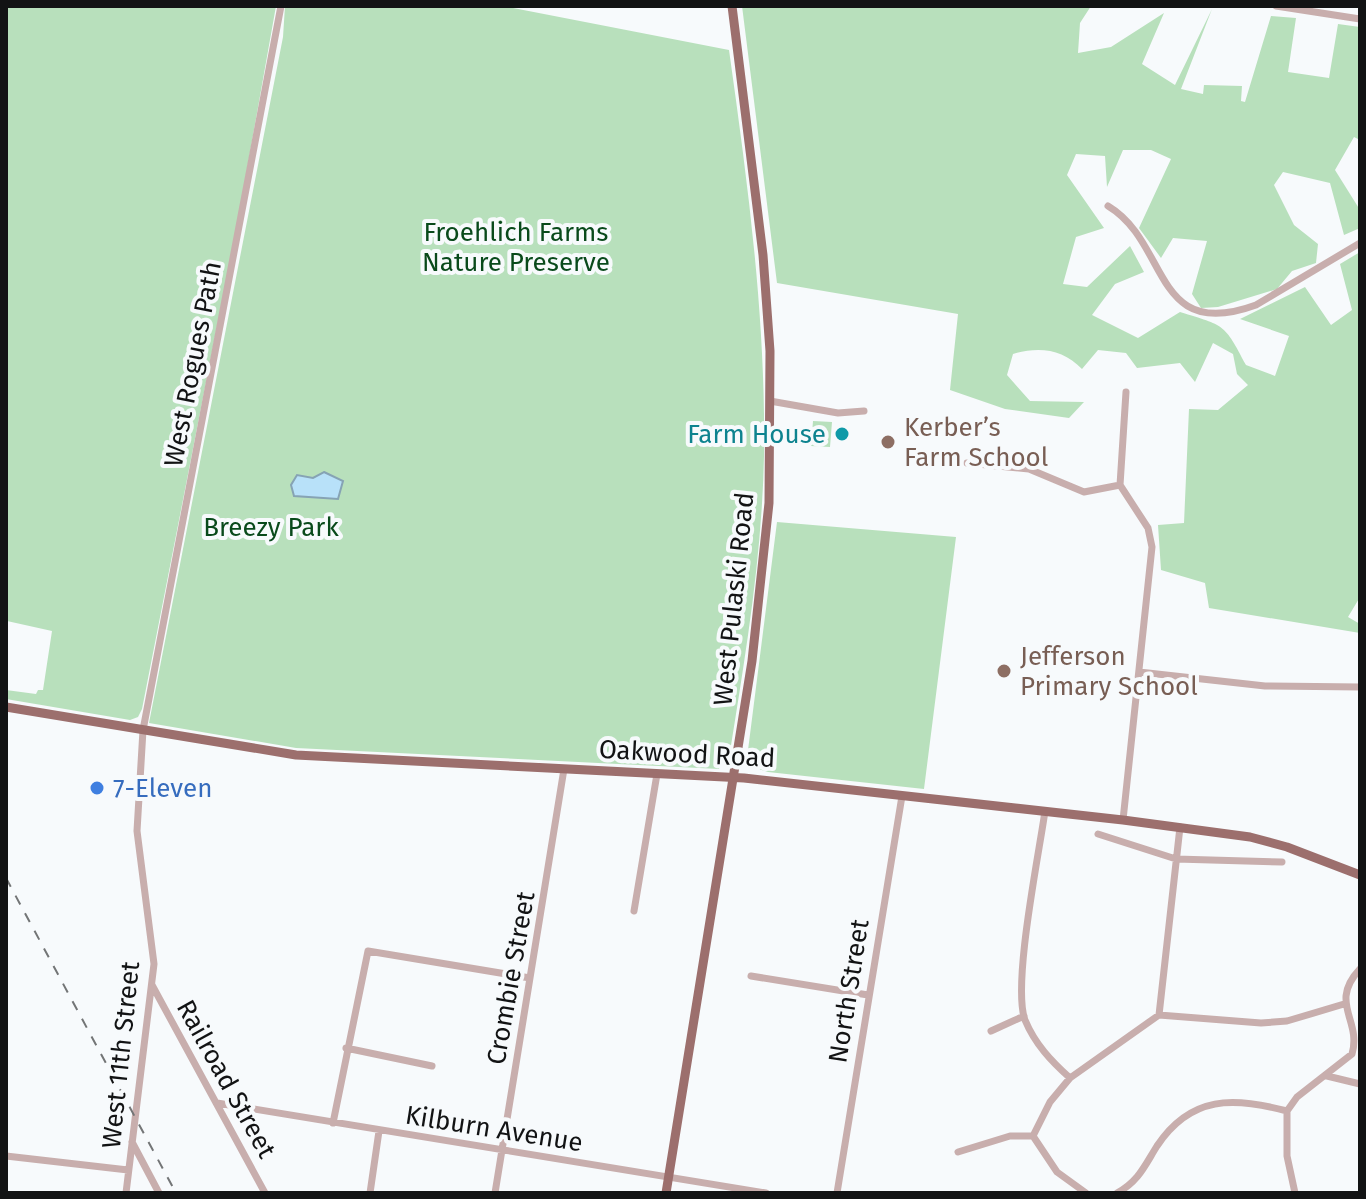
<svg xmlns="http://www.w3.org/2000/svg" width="1366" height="1199" font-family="'Fira Sans',sans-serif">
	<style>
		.green { fill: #b8e0bc }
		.water { fill: #b8e1f9; stroke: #86a3b4; stroke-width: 2 }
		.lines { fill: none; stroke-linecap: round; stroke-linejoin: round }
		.minor { stroke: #c8aead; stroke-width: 7 }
		.major { stroke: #9c6f6d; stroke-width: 9 }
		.rail { stroke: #737576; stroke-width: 2; stroke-dasharray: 10 10; stroke-linecap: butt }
		.culture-dot { fill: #0f9aa8; stroke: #f7fafc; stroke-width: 3 }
		.education-dot { fill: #8d6e63; stroke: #f7fafc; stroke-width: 3 }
		.shop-dot { fill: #3f7fe0; stroke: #f7fafc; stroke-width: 3 }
		.labels { text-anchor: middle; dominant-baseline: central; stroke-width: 8; stroke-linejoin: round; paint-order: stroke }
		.park-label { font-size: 26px; fill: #094a1b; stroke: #f7fafc }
		.street-label { font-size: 26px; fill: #121314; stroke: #f7fafc }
		.education-label { font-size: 26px; fill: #785e54; stroke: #f7fafc; text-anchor: start }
		.culture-label { font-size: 26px; fill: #0d838f; stroke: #f7fafc; text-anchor: end }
		.shop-label { font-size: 26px; fill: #366cbe; stroke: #f7fafc; text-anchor: start }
	</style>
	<rect width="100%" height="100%" fill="#f7fafc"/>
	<path class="green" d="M6 6H276L239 214 142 709 138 717 130 720 6 699V690L36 694 38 690H43L52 631 7 621 6 625Z
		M285 6H503L729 50C748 185 766 319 764 456 762 558 745 658 729 758L722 761 719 769 296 748 149 723 283 37Z
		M742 6H1091L1080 23 1078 53 1111 47 1164 13 1142 64 1175 85 1212 9 1181 89 1203 94 1204 85 1242 86 1241 101 1245 102 1271 16 1296 18 1288 72 1329 78 1338 24 1360 27V140L1354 137 1335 170 1360 210V228L1344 235 1330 183 1283 172 1274 185 1294 225 1318 244 1316 263 1292 271 1277 289 1218 307 1201 308 1192 294 1207 241 1173 238 1161 258 1139 228 1171 159 1151 150H1123L1107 187 1105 156 1076 154 1067 175 1104 228 1076 237 1063 284 1087 287 1130 246 1144 272 1115 284 1092 315 1138 338 1180 312C1225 326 1224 323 1246 365L1275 376 1289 336 1240 319 1305 287 1331 325 1352 310 1340 264 1360 252V597L1348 617 1360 624V633L1209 608 1205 583 1161 570 1158 525 1184 523 1189 409 1218 410 1248 385 1237 374 1233 354 1213 343 1195 382 1180 363 1137 368 1126 353 1098 350 1082 369C1063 349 1039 346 1013 354L1007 375 1030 401 1084 402 1069 418 1005 409 950 390 958 314 777 283Z
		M813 421 832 422 830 447 811 446Z
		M777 522 956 537 924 789 768 772 749 766 747 758Z"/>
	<path class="water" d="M324 472 343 481 338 499 294 496 291 485 297 475 313 478Z"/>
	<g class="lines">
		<path class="minor" d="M1276 6 1360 19
			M1108 206C1170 243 1152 343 1256 305L1360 243
			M770 401 838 413 864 411
			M967 463 1029 469 1084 492 1120 485
			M1139 672 1265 686 1360 687
			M1045 811C1039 854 1012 985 1025 1020 1035 1044 1051 1061 1070 1078
			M1123 820 1152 547 1148 528 1120 485 1126 392
			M1098 834 1176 859 1282 862
			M634 911 657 774
			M751 976 868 995
			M152 985 265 1193
			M1159 1015 1180 827
			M991 1031 1024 1016
			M346 1048 432 1066
			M1327 1076 1360 1084
			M217 1103 766 1193
			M333 1123 368 951 530 978
			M1033 1136 1050 1102 1070 1078 1159 1015 1261 1023 1287 1021 1344 1004
			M1033 1136 1057 1172 1086 1193
			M132 1142 159 1193
			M958 1152 1010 1136H1033
			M6 1156 128 1170
			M126 1193 154 964 137 831 143 730 281 6
			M370 1193 379 1131
			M495 1193 564 769
			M837 1193 902 796
			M1117 1193C1139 1181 1145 1165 1157 1146 1191 1095 1234 1097 1287 1111
			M1295 1193 1287 1156V1111L1297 1097 1352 1054C1362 1020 1328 1003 1360 969"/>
		<path class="major" d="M6 707 296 755 744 778 1123 820 1250 837 1287 847 1360 875
			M666 1193 752 661 769 503 770 351 763 255 732 6"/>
		<path class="rail" d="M6 878 176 1193"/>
	</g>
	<circle class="culture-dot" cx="842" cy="434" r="8"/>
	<g class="education-dot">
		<circle cx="888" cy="442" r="8"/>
		<circle cx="1004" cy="671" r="8"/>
	</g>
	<circle class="shop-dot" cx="97" cy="788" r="8"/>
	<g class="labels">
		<g class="park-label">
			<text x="516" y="232">Froehlich Farms<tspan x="516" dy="30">Nature Preserve</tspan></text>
			<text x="271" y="527">Breezy Park</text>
		</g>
		<g class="street-label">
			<text transform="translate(193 364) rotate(-79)">West Rogues Path</text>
			<text transform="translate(734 599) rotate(-84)">West Pulaski Road</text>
			<text transform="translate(687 754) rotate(3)">Oakwood Road</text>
			<text transform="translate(511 978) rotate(-80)">Crombie Street</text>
			<text transform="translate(849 991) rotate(-81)">North Street</text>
			<text transform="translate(121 1055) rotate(-84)">West 11th Street</text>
			<text transform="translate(226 1079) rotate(61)">Railroad Street</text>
			<text transform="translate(494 1129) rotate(9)">Kilburn Avenue</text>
		</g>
		<g class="education-label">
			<text x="904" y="427">Kerber’s<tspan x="904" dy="30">Farm School</tspan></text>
			<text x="1020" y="656">Jefferson<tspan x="1020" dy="30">Primary School</tspan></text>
		</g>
		<g class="culture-label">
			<text x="826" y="434">Farm House</text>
		</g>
		<g class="shop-label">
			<text x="113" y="788">7-Eleven</text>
		</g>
	</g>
	<rect width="1366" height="1199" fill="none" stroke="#121314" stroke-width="16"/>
</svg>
